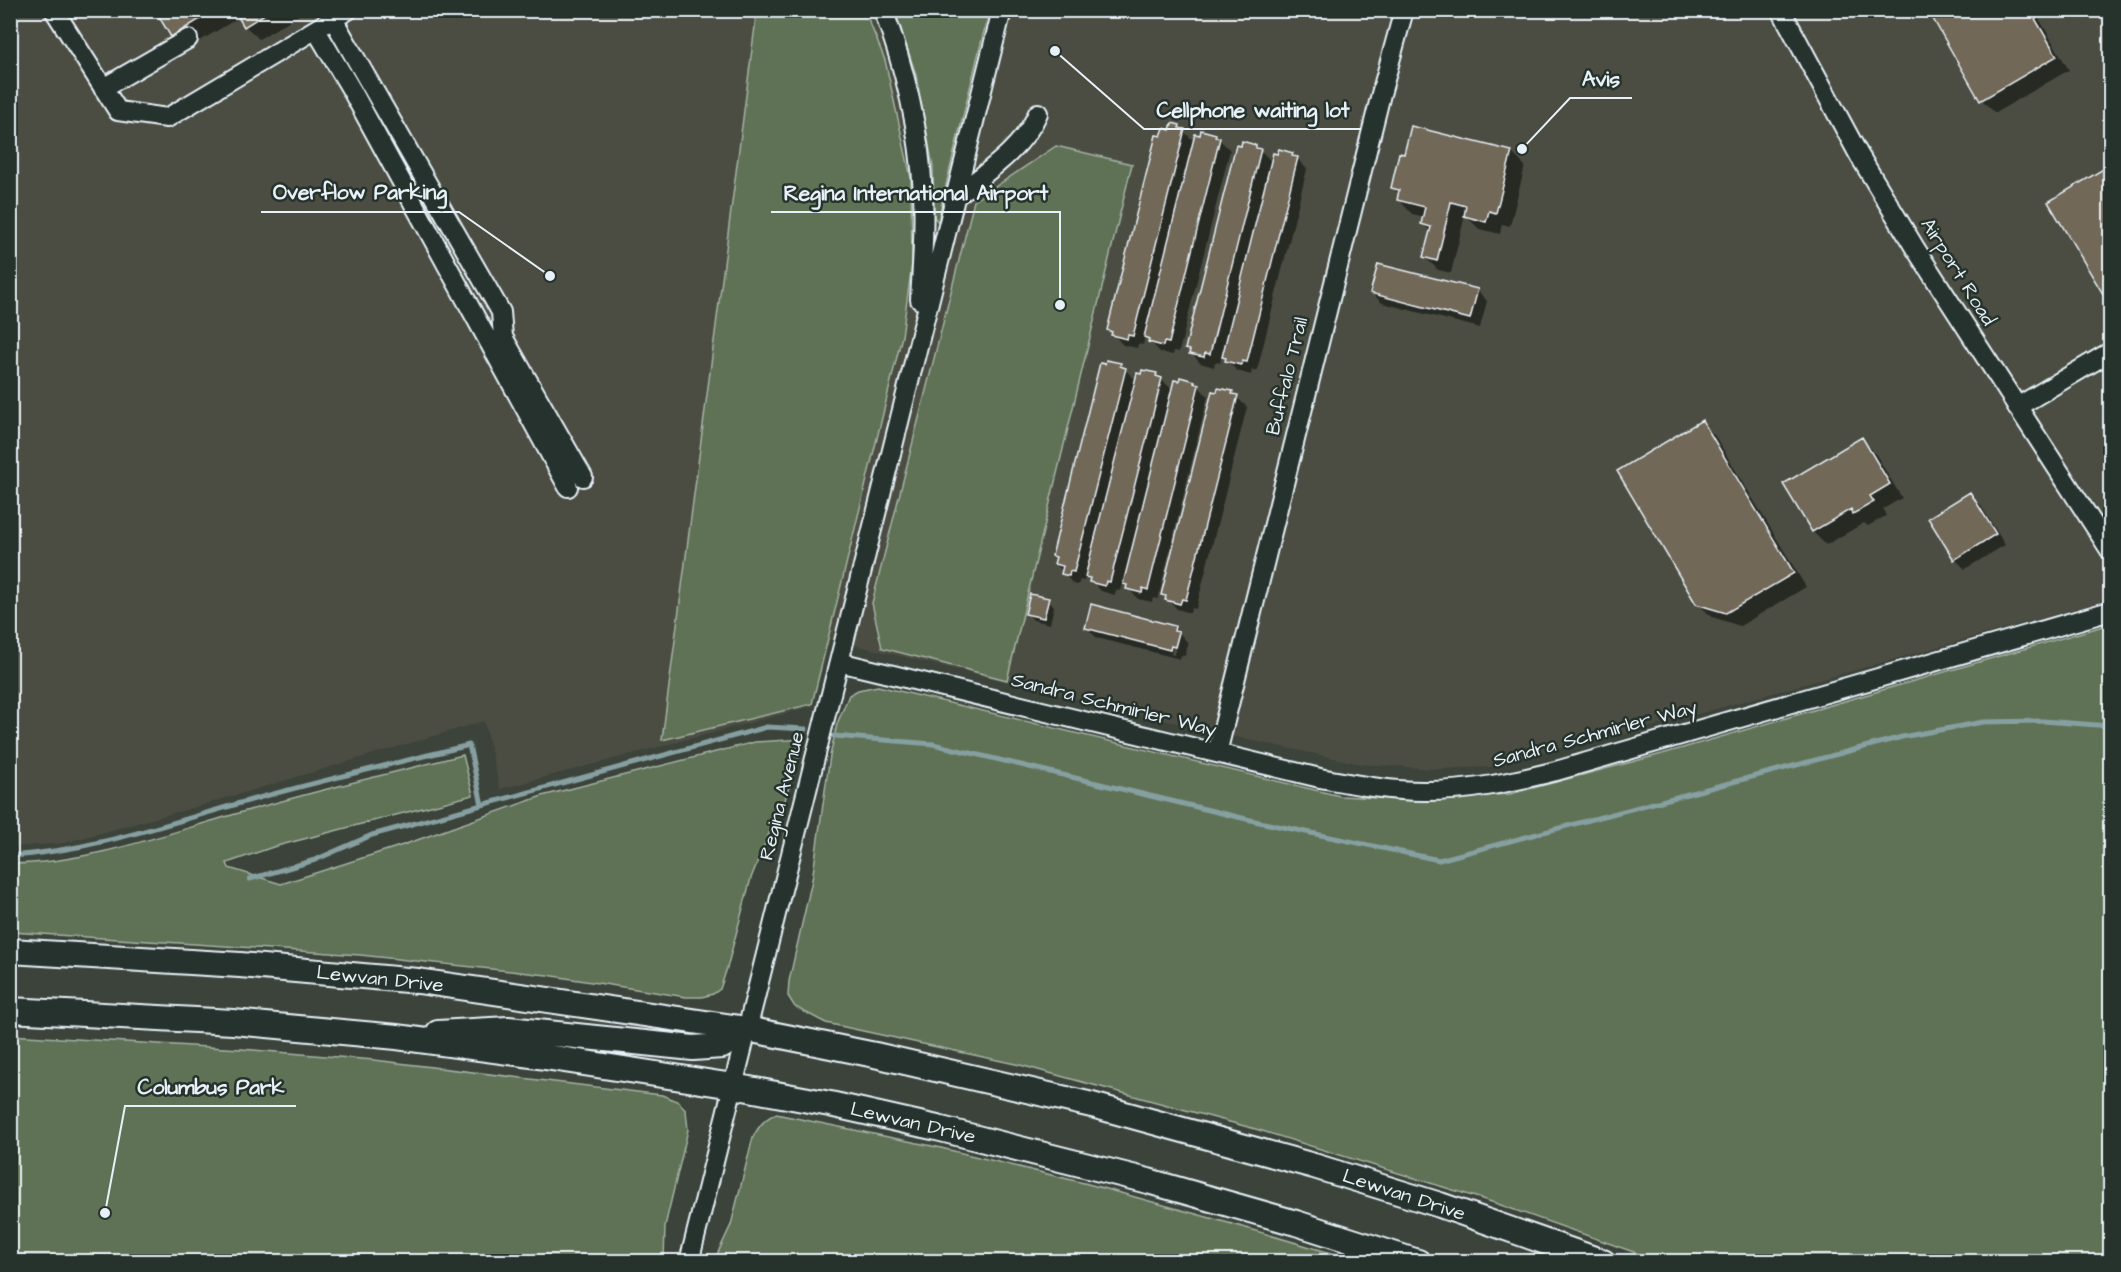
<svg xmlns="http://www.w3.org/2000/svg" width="2121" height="1272" font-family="'Architects Daughter',sans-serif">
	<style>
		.built { fill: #4c4e43 }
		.green { fill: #5f7254; stroke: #a4b2a6; stroke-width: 1.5 }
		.shadow { fill: #0007; fill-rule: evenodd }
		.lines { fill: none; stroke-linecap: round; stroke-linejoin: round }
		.stream { stroke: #869fa1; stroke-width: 5 }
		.building { fill: #716759; stroke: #e8f1f8; stroke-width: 1.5 }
		.minor-casing { stroke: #e8f1f8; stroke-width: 22 }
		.major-casing { stroke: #e8f1f8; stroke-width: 28 }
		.minor { stroke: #26332d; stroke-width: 18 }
		.major { stroke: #26332d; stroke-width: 24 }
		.labels { text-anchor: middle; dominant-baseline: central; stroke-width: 5; stroke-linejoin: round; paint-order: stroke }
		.street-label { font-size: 20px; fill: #e8f1f8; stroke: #26332d }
		.leader { fill: none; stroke: #e8f1f8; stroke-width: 2 }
		.callout-dot { fill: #e8f1f8; stroke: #26332d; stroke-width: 2 }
		.callout-label { font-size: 21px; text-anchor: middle; font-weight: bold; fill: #e8f1f8; stroke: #26332d; stroke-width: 5; stroke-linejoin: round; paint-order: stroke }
	</style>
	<rect width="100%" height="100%" fill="#3c433a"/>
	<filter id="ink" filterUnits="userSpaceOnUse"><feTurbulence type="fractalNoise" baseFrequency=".0167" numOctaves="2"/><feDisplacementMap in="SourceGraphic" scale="12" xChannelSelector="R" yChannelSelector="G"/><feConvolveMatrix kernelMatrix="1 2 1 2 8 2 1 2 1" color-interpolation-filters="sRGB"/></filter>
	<g filter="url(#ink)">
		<path class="built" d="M11 11H2110V599L1626 734 1533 754 1492 767 1438 769 1362 764 1213 732 830 639 813 706 500 789 484 721 206 804 64 843 11 847Z"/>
		<path class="green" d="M757 11H865L885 60 911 178 912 264 902 336 812 704 662 740Z
			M895 11H989L947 181 938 222 934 217 933 167 916 75Z
			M1056 146 1132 164 1007 680 882 648 872 603 974 201Z
			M2110 624V1261H1659L1495 1203 1259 1130 1020 1065 826 1023 795 1007 788 996 789 981 812 880 830 756 837 724 849 695 858 690 878 686 1340 796 1419 800 1510 794 1662 754Z
			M804 739 785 800 768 836 751 878 727 968 720 989 713 994 702 997H686L547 975 360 955 11 932V864C91 863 170 832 246 811 318 790 391 773 463 755L473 795 273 847 227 863 229 868 281 884 403 845 542 796 755 742Z
			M10 1035 241 1049 374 1060 662 1095 679 1102 686 1111 688 1130 665 1226 664 1261H11Z
			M776 1114 937 1147 1088 1184 1232 1224 1358 1261H714L731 1225 753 1137C759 1126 765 1118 776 1114Z"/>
		<path class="shadow" d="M157 10H307L259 39 245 26 240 17 185 50 172 36Z
			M1930 10H2034L2069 70 1995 113 1982 100Z
			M1179 127 1195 142 1215 135 1230 150 1179 352 1174 351 1173 355 1160 352 1145 336 1143 345 1138 344 1137 348 1123 345 1109 330 1163 138Z
			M1256 146 1272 162 1279 156 1280 151 1293 154 1307 169 1257 371 1252 370 1251 375 1237 371 1222 355 1220 363 1215 362 1214 367 1200 363 1187 348Z
			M1511 152 1525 166 1510 226 1502 224 1500 234 1479 229 1465 215 1451 273 1438 270 1425 257 1431 232 1423 224 1425 217 1412 214 1399 200 1400 195 1392 187Z
			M2110 167V301L2050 203Z
			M1477 290 1487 301 1480 328 1382 303 1372 293Z
			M1120 365 1136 380 1156 375 1173 390 1194 382 1208 396 1158 599 1153 598 1152 602 1138 599 1123 582 1120 591 1116 590 1115 595 1101 591 1086 575 1084 581 1080 580 1078 585 1073 584 1056 564 1057 559 1054 555Z
			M1232 393 1247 407 1196 609 1192 608 1190 613 1177 609 1163 594Z
			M1701 422 1715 436 1806 587 1740 626 1712 617 1697 603Z
			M1862 439 1875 453 1902 498 1883 509 1886 516 1868 526 1864 523 1826 545 1813 532Z
			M1970 494 1980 504 2005 545 1965 569 1955 559Z
			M1048 600 1054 606 1050 624 1033 620 1027 613Z
			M1174 627 1188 643 1185 656 1181 655 1180 659 1097 638 1087 628ZM1177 633H1180L1174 655 1171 654Z"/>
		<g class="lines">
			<path class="stream" d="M834 736 933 744 1259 822 1439 860 1902 737 1983 722 2043 721 2110 726
				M10 856C92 851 173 822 251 800 323 780 396 763 469 745L482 805
				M250 879 315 860 372 835 767 727 806 729"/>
		</g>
		<path class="building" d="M155 10H215L171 37Z
			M234 10H271L244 27Z
			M1928 10H2030L2057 56 1980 101Z
			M1172 123 1180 125 1179 128 1185 129 1133 336 1128 335 1127 339 1111 335 1112 332 1107 330 1156 135 1161 136 1164 128 1170 130Z
			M1411 126 1512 151 1496 213 1489 211 1486 222 1464 216 1466 206 1451 202 1437 261 1423 257 1431 227 1421 224 1425 207 1397 200 1399 190 1391 188 1399 153 1404 154Z
			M1201 130 1216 134 1215 137 1220 138 1169 343 1164 342 1163 346 1148 342 1149 339 1144 337 1195 134 1200 135Z
			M1242 141 1256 145V148L1261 149 1210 354 1205 353 1204 357 1189 354 1190 350 1185 349 1236 145 1241 146Z
			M1279 149 1293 153 1292 156 1298 157 1247 362 1242 361 1241 365 1225 361 1226 358 1222 357 1273 153 1277 154Z
			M2110 165V296L2106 299 2048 202Z
			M1378 264 1478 289 1470 319 1370 293Z
			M1106 360 1121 363 1120 366 1126 368 1074 572 1070 571 1069 576 1061 574 1063 566 1054 564 1056 557 1052 556 1100 363 1105 364Z
			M1142 370 1157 373 1156 376 1162 378 1110 582 1106 581 1105 586 1089 582 1090 578 1085 577 1137 373 1141 374Z
			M1180 377 1195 381 1194 383 1199 385 1148 590 1143 588 1142 593 1126 589 1127 585 1123 584 1174 380 1179 381Z
			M1218 388 1233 391 1232 394 1238 395 1186 600 1182 599 1180 604 1165 600 1166 596 1161 595 1212 391 1217 392Z
			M1702 420 1794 573 1726 613 1696 604 1617 471Z
			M1862 437 1890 484 1870 496 1874 502 1853 514 1851 509 1812 532 1783 484Z
			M1970 492 1996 534 1954 560 1928 518Z
			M1030 594 1049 598 1044 618 1025 614Z
			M1091 604 1175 626 1174 631 1179 632 1175 647 1171 646 1170 650 1085 628Z"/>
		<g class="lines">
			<g class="minor-casing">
				<path id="minor" d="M54 10 118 111 167 118 348 10
					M883 10C905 67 920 133 923 194 925 230 922 265 920 300
					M1781 10 1859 155 1915 248 2110 550
					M333 19 501 312 503 337 583 477
					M316 30 351 89 568 487
					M103 88 188 39
					M955 197C985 173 1023 149 1038 113
					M2017 407 2110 352
					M839 662 1320 778C1354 784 1388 791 1422 791 1467 792 1512 782 1556 771L2110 611
					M1217 753 1381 94 1404 10
					M689 1262 1002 10"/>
			</g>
			<g class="major-casing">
				<path id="major" d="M10 951 240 965 418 981 747 1029 875 1055 1092 1105 1314 1166 1440 1205 1603 1262
					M10 1010 233 1022 397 1037 546 1057 733 1086 830 1104 937 1128 1148 1181 1296 1223 1418 1262
					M438 1033 508 1029 693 1048 722 1046 747 1029"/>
			</g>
			<use href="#minor" class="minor"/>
			<use href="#major" class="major"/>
		</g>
	</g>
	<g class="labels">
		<g class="street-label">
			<text transform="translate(1958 272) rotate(58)">Airport Road</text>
			<text transform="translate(1287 376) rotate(-76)">Buffalo Trail</text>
			<text transform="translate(1114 705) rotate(14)">Sandra Schmirler Way</text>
			<text transform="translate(1595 734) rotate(-15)">Sandra Schmirler Way</text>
			<text transform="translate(782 796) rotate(-76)">Regina Avenue</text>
			<text transform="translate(380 979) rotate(6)">Lewvan Drive</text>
			<text transform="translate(913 1123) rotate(13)">Lewvan Drive</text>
			<text transform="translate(1404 1195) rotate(18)">Lewvan Drive</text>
		</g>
	</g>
	<path class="leader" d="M1522 149L1570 98H1632M1055 51L1144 129H1361M550 276L459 212H261M1060 305L1060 212H771M105 1213L125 1106H296"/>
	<g class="callout-dot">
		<circle cx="1522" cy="149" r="6"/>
		<circle cx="1055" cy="51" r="6"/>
		<circle cx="550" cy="276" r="6"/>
		<circle cx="1060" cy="305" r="6"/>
		<circle cx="105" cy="1213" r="6"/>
	</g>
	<g class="callout-label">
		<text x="1601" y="86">Avis</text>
		<text x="1253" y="117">Cellphone waiting lot</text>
		<text x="360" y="199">Overflow Parking</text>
		<text x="916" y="200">Regina International Airport</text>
		<text x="211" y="1094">Columbus Park</text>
	</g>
	<rect width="2121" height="1272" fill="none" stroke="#26332d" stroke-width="36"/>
	<rect x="18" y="18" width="2085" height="1236" fill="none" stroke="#e8f1f8" stroke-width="2" filter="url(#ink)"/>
</svg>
